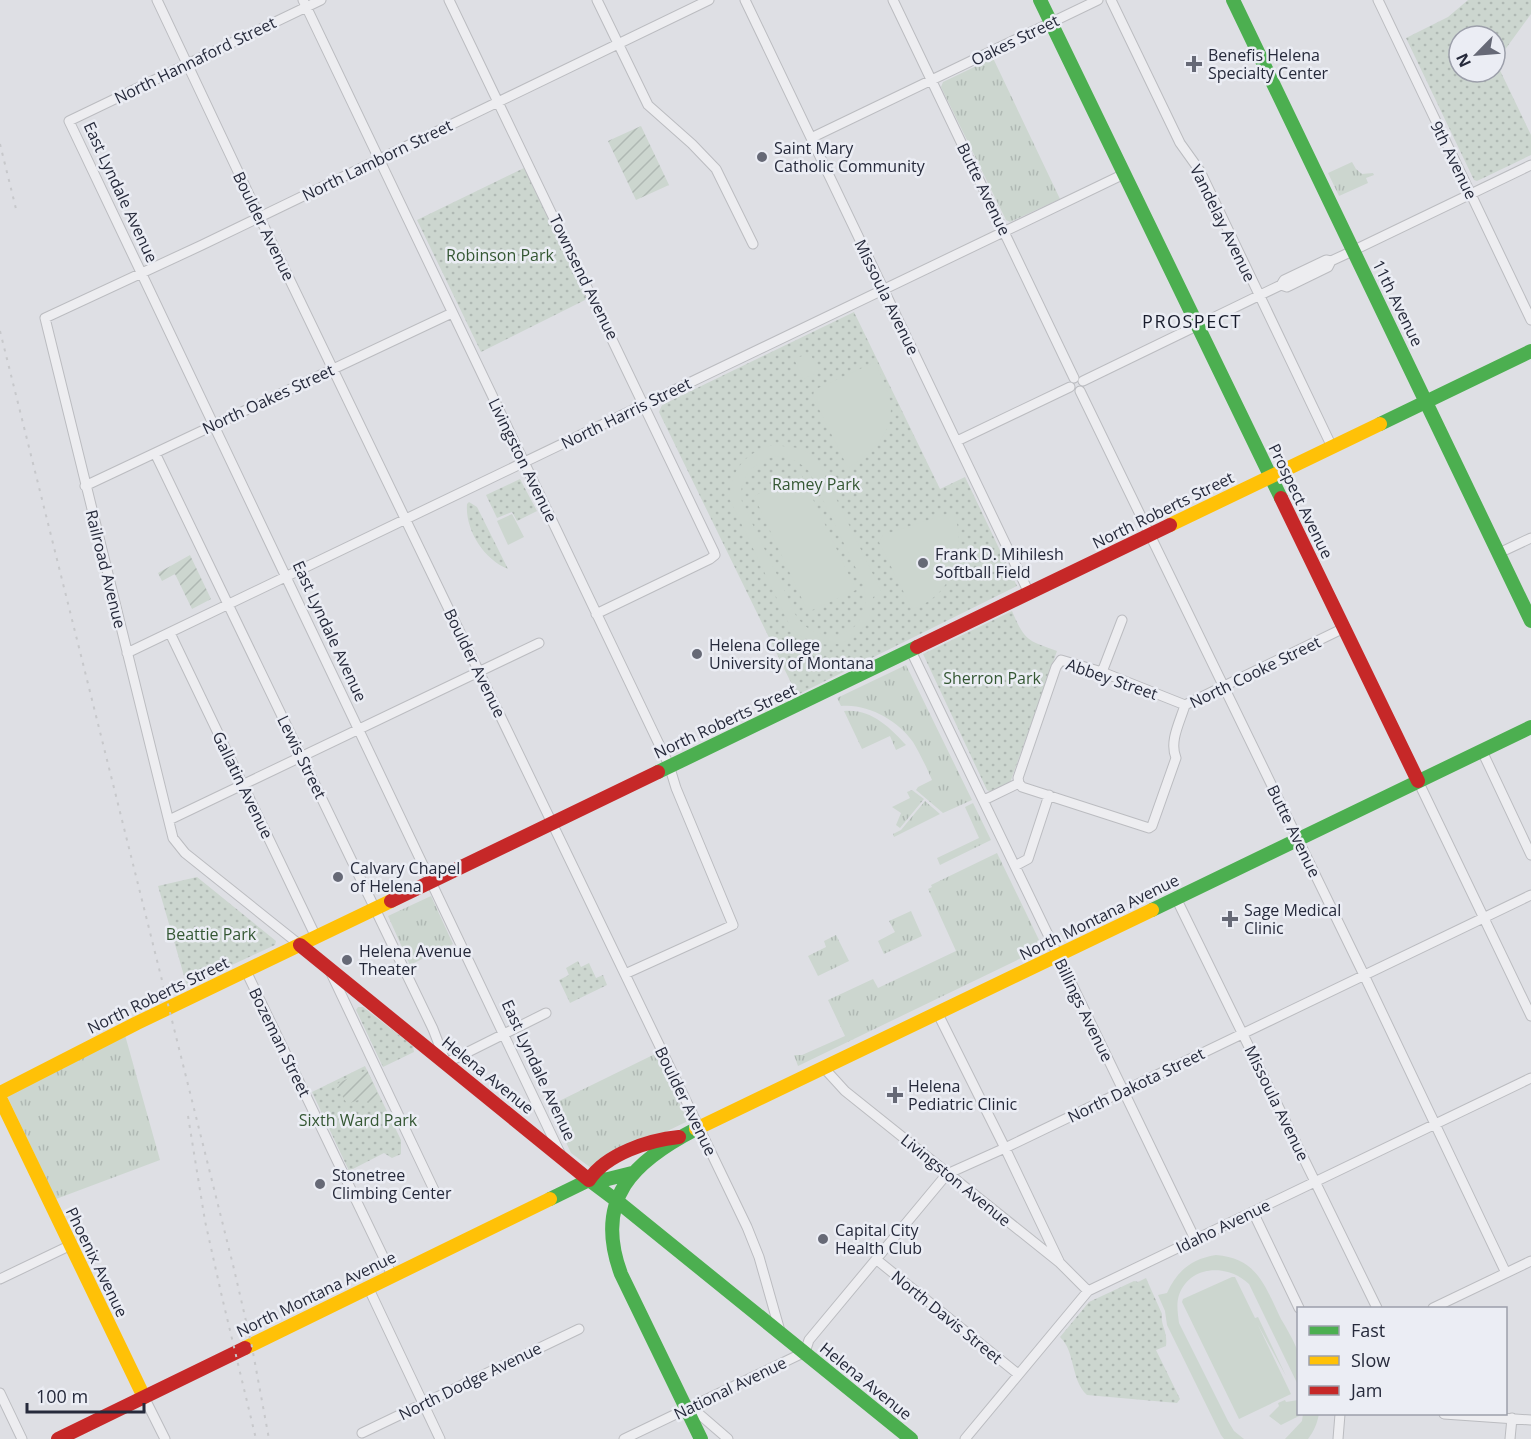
<svg xmlns="http://www.w3.org/2000/svg" width="1531" height="1439" font-family="'Open Sans',sans-serif">
	<style>
		.grass { fill: url(#grass-tufts) }
		.park { fill: url(#park-dots); fill-rule: evenodd }
		.garden { fill: url(#garden-furrows) }
		.pitch { fill: #ccd6cf; fill-rule: evenodd }
		.lines { fill: none; stroke-linecap: round; stroke-linejoin: round }
		.street-casing { stroke: #bbbcc0; stroke-width: 11 }
		.street { stroke: #ededf0; stroke-width: 9 }
		.fast { stroke: #4caf50; stroke-width: 14 }
		.slow { stroke: #ffc107; stroke-width: 14 }
		.jam { stroke: #c62828; stroke-width: 14 }
		.rail { stroke: #c7c8cb; stroke-width: 2; stroke-dasharray: 3 6; stroke-linecap: butt }
		.poi-dot { fill: #666976; stroke: #ebedf4; stroke-width: 2 }
		.labels { text-anchor: middle; dominant-baseline: central; stroke-width: 5; stroke-linejoin: round; paint-order: stroke }
		.street-label { font-size: 16px; fill: #262a3b; stroke: #ebedf4 }
		.poi-label { font-size: 16px; fill: #262a3b; stroke: #ebedf4; text-anchor: start }
		.park-label { font-size: 16px; fill: #345733; stroke: #ebedf4 }
		.neighbourhood-label { font-size: 18px; letter-spacing: 1.5px; fill: #181c2c; stroke: #ebedf4 }
	</style>
	<defs>
		<pattern id="grass-tufts" width="24" height="20" patternUnits="userSpaceOnUse" patternTransform="scale(1.5)"><rect width="24" height="20" fill="#ccd6cf"/><path d="M3 7l-1-3M5 7V3M7 7l1-3M15 17l-1-3M17 17v-4M19 17l1-3" fill="none" stroke="#afb8b3"/></pattern>
		<pattern id="park-dots" width="8" height="8" patternUnits="userSpaceOnUse" patternTransform="scale(1.5)"><rect width="8" height="8" fill="#ccd6cf"/><path d="M2 2h.1M6 6h.1" fill="none" stroke="#afb8b3" stroke-width="1.8" stroke-linecap="round"/></pattern>
		<pattern id="garden-furrows" width="10" height="10" patternUnits="userSpaceOnUse" patternTransform="scale(1.5)"><rect width="10" height="10" fill="#ccd6cf"/><path d="M-1 1l2-2M0 10L10 0M9 11l2-2" fill="none" stroke="#afb8b3"/></pattern>
	</defs>
	<rect width="100%" height="100%" fill="#dedfe4"/>
	<path class="grass" d="M993 58 1060 199 1010 222 1006 220 941 87 943 82Z
		M1352 162 1356 169 1362 174 1373 173 1374 175 1366 178 1368 183 1339 196 1328 173Z
		M906 665 972 800 943 813 916 790 918 787 932 780C927 768 920 754 913 742 899 721 867 703 841 706L837 698Z
		M844 711C870 708 890 727 906 745L896 750 890 736 862 749Z
		M912 790 924 799 900 828 896 825 901 813 892 807 910 798 907 792Z
		M925 801 940 814 894 837 893 834 901 830Z
		M973 803 991 840 940 865 937 858 979 838 965 807Z
		M997 853 1039 940 1037 941 1040 949 798 1066 794 1055H802L845 1036 828 1000 873 979 878 988 956 951 928 889 932 887 931 885Z
		M431 896 453 944 410 965 388 916Z
		M911 911 922 936 884 954 878 941 895 932 889 921Z
		M836 935 849 961 818 976 808 956 826 947 824 941Z
		M125 1035 160 1160 56 1199 7 1096Z
		M655 1054 688 1121 591 1168 571 1153 549 1106Z"/>
	<path class="park" d="M1468 0H1531V14L1496 62 1531 135V155L1477 181 1474 180 1406 38 1448 17ZM1459 36H1495V72H1459Z
		M524 168 587 299 481 352 417 220Z
		M854 312 940 489 965 477 1017 586 797 695 659 412 662 405Z
		M520 479 537 511 517 521 512 512 497 518 486 495Z
		M469 502 477 507 508 569C483 559 465 529 467 504Z
		M1012 611C1025 641 1027 640 1057 651L1010 783 991 792 987 790 923 654Z
		M197 877 276 941 275 945 187 986 158 886Z
		M578 961 581 967 589 963 596 978 603 975 607 985 570 1003 559 980 569 975 566 968Z
		M358 1007H363L413 1046 414 1052 383 1067 356 1010Z
		M365 1066 401 1140V1154L392 1158 384 1153 349 1171 312 1092Z
		M1146 1278 1162 1314C1160 1325 1168 1331 1166 1346L1156 1350 1180 1399 1177 1403 1087 1395C1070 1379 1076 1352 1060 1337L1089 1302 1134 1281 1138 1282Z"/>
	<path class="garden" d="M641 126 669 185 636 200 608 141Z
		M190 555 211 599 192 609 175 574 162 581 158 573Z
		M367 1070 381 1101 372 1105 361 1099 350 1103 346 1102 337 1087 339 1086 338 1083Z"/>
	<path class="pitch" d="M810 353 819 372 803 379 794 359Z
		M875 362C880 373 886 385 889 397 898 429 873 453 848 468L813 397 814 390Z
		M774 445 798 448 816 457 882 593 873 597C872 644 821 661 790 626L730 500C729 471 746 451 774 445ZM777 456C791 457 799 462 809 471L863 583C867 598 867 613 855 626 840 641 815 637 801 622 792 613 788 597 782 585 769 558 755 530 742 502 737 478 755 460 777 456Z
		M801 474 856 590 808 612 754 496Z
		M953 512C969 548 952 597 912 609L879 542 883 535Z
		M512 514 524 537 508 545 497 521Z
		M1216 1255C1257 1258 1265 1286 1281 1319 1287 1329 1294 1341 1298 1352 1301 1362 1299 1375 1298 1385L1249 1284C1229 1264 1190 1264 1179 1295 1176 1304 1178 1314 1179 1323L1228 1421 1234 1431 1244 1439H1224L1221 1435 1167 1325 1165 1311 1158 1295 1167 1293C1177 1271 1191 1259 1216 1255Z
		M1232 1277H1235L1255 1318 1258 1317 1286 1376 1258 1325 1291 1394 1239 1419 1182 1302 1183 1299Z
		M1285 1400 1286 1402 1298 1400V1414H1301V1415L1281 1425 1269 1416 1279 1406 1278 1403Z
		M1303 1414H1319C1317 1424 1314 1431 1308 1439H1285L1302 1421Z"/>
	<g class="lines">
		<g class="street-casing">
			<path id="street" d="M157 0 259 216 747 1227 759 1257 780 1331
				M303 0 669 765 676 788 733 925 625 974
				M321 0 69 121 560 1153
				M449 0 714 552 715 555 710 559 596 614
				M597 0 648 105 692 144 716 169 753 244
				M745 0 1029 593
				M893 0 1074 378
				M1111 0 1180 143 1200 171 1332 447
				M1378 0 1531 320
				M811 138 1098 0
				M1281 285 1287 287 1328 267 1331 261
				M1083 381 1281 285 1284 280 1326 260 1331 261 1344 255 1531 165
				M1080 391 1364 975 1506 1273
				M957 441 1070 387
				M155 453 433 1029 446 1063 546 1013
				M85 486 452 313
				M1499 553 1531 538
				M170 633 316 937
				M911 651 1195 1239
				M127 653 1124 174
				M1102 672 1122 620
				M1482 751 1531 855
				M1418 781 1531 1016
				M1019 783 1022 787 1149 828 1152 826 1176 758C1169 741 1180 722 1185 705L1344 628
				M1019 783 1018 778 1056 667 1061 660 1102 672 1185 705
				M984 800 1019 783
				M169 820 539 643
				M1015 866 1028 859 1049 795
				M1176 898 1377 1308
				M300 945 185 853 173 838 45 318 202 245 709 0
				M246 971 392 1275
				M331 973 435 1192
				M938 1014 1005 1148 1059 1261
				M824 1068 845 1091 1060 1263 1088 1291
				M1253 1212 1299 1308
				M877 1260 1018 1374
				M0 1279 71 1245
				M368 1287 440 1439
				M1433 1308 1531 1261
				M0 1393 22 1439
				M144 1397 165 1439
				M691 1407 728 1439
				M1444 1414 1531 1420
				M362 1433 579 1329
				M624 1439 805 1352 809 1340 947 1174 1005 1148 1531 895
				M965 1439 1088 1291 1531 1078
				M1338 1439 1340 1414
				M1510 1439 1512 1418"/>
		</g>
		<use href="#street" class="street"/>
		<path class="fast" d="M1040 0 1281 498
			M1233 0 1531 621
			M1380 424 1531 351
			M658 772 917 647
			M1152 910 1531 727
			M696 1129C634 1161 593 1198 621 1274L701 1439
			M589 1180 617 1201
			M550 1199 589 1180 608 1179 632 1173
			M617 1201 911 1439"/>
		<path class="slow" d="M1170 525 1380 424
			M0 1093 137 1023 391 901
			M0 1098 144 1397
			M696 1129 1152 910
			M245 1348 550 1199"/>
		<path class="jam" d="M1281 498 1418 781
			M917 647 1170 525
			M391 901 658 772
			M300 945 589 1180
			M589 1180C606 1154 649 1140 679 1137
			M58 1439 245 1348"/>
		<path class="rail" d="M0 144 17 213
			M0 331 234 1269 252 1347 269 1439
			M188 1116 205 1221 222 1297 256 1439"/>
	</g>
	<g class="poi-dot">
		<path d="M1191 55h6v6h6v6h-6v6h-6v-6h-6v-6h6z"/>
		<circle cx="762" cy="157" r="6"/>
		<circle cx="923" cy="563" r="6"/>
		<circle cx="697" cy="654" r="6"/>
		<circle cx="338" cy="877" r="6"/>
		<path d="M1227 910h6v6h6v6h-6v6h-6v-6h-6v-6h6z"/>
		<circle cx="347" cy="960" r="6"/>
		<path d="M892 1086h6v6h6v6h-6v6h-6v-6h-6v-6h6z"/>
		<circle cx="320" cy="1184" r="6"/>
		<circle cx="823" cy="1239" r="6"/>
	</g>
	<g class="labels">
		<g class="street-label">
			<text transform="translate(1015 40) rotate(-26)">Oakes Street</text>
			<text transform="translate(195 60) rotate(-26)">North Hannaford Street</text>
			<text transform="translate(377 160) rotate(-26)">North Lamborn Street</text>
			<text transform="translate(1454 160) rotate(64)">9th Avenue</text>
			<text transform="translate(984 189) rotate(64)">Butte Avenue</text>
			<text transform="translate(121 192) rotate(65)">East Lyndale Avenue</text>
			<text transform="translate(1223 223) rotate(64)">Vandelay Avenue</text>
			<text transform="translate(264 226) rotate(64)">Boulder Avenue</text>
			<text transform="translate(584 277) rotate(64)">Townsend Avenue</text>
			<text transform="translate(887 297) rotate(64)">Missoula Avenue</text>
			<text transform="translate(1398 303) rotate(64)">11th Avenue</text>
			<text transform="translate(268 399) rotate(-25)">North Oakes Street</text>
			<text transform="translate(626 413) rotate(-26)">North Harris Street</text>
			<text transform="translate(523 460) rotate(64)">Livingston Avenue</text>
			<text transform="translate(1301 501) rotate(64)">Prospect Avenue</text>
			<text transform="translate(1163 510) rotate(-26)">North Roberts Street</text>
			<text transform="translate(106 569) rotate(76)">Railroad Avenue</text>
			<text transform="translate(330 631) rotate(65)">East Lyndale Avenue</text>
			<text transform="translate(475 663) rotate(64)">Boulder Avenue</text>
			<text transform="translate(1255 672) rotate(-26)">North Cooke Street</text>
			<text transform="translate(1112 679) rotate(19)">Abbey Street</text>
			<text transform="translate(725 721) rotate(-25)">North Roberts Street</text>
			<text transform="translate(302 757) rotate(64)">Lewis Street</text>
			<text transform="translate(243 785) rotate(64)">Gallatin Avenue</text>
			<text transform="translate(1294 831) rotate(64)">Butte Avenue</text>
			<text transform="translate(1099 917) rotate(-26)">North Montana Avenue</text>
			<text transform="translate(158 995) rotate(-26)">North Roberts Street</text>
			<text transform="translate(1084 1010) rotate(64)">Billings Avenue</text>
			<text transform="translate(280 1042) rotate(64)">Bozeman Street</text>
			<text transform="translate(539 1070) rotate(65)">East Lyndale Avenue</text>
			<text transform="translate(488 1075) rotate(39)">Helena Avenue</text>
			<text transform="translate(1136 1085) rotate(-26)">North Dakota Street</text>
			<text transform="translate(686 1101) rotate(64)">Boulder Avenue</text>
			<text transform="translate(1277 1103) rotate(64)">Missoula Avenue</text>
			<text transform="translate(956 1180) rotate(39)">Livingston Avenue</text>
			<text transform="translate(1223 1226) rotate(-26)">Idaho Avenue</text>
			<text transform="translate(97 1262) rotate(64)">Phoenix Avenue</text>
			<text transform="translate(316 1294) rotate(-26)">North Montana Avenue</text>
			<text transform="translate(947 1317) rotate(39)">North Davis Street</text>
			<text transform="translate(470 1381) rotate(-26)">North Dodge Avenue</text>
			<text transform="translate(866 1381) rotate(39)">Helena Avenue</text>
			<text transform="translate(730 1388) rotate(-26)">National Avenue</text>
		</g>
		<g class="poi-label">
			<text x="1208" y="55">Benefis Helena<tspan x="1208" dy="18">Specialty Center</tspan></text>
			<text x="774" y="148">Saint Mary<tspan x="774" dy="18">Catholic Community</tspan></text>
			<text x="935" y="554">Frank D. Mihilesh<tspan x="935" dy="18">Softball Field</tspan></text>
			<text x="709" y="645">Helena College<tspan x="709" dy="18">University of Montana</tspan></text>
			<text x="350" y="868">Calvary Chapel<tspan x="350" dy="18">of Helena</tspan></text>
			<text x="1244" y="910">Sage Medical<tspan x="1244" dy="18">Clinic</tspan></text>
			<text x="359" y="951">Helena Avenue<tspan x="359" dy="18">Theater</tspan></text>
			<text x="908" y="1086">Helena<tspan x="908" dy="18">Pediatric Clinic</tspan></text>
			<text x="332" y="1175">Stonetree<tspan x="332" dy="18">Climbing Center</tspan></text>
			<text x="835" y="1230">Capital City<tspan x="835" dy="18">Health Club</tspan></text>
		</g>
		<g class="park-label">
			<text x="500" y="255">Robinson Park</text>
			<text x="816" y="484">Ramey Park</text>
			<text x="992" y="678">Sherron Park</text>
			<text x="211" y="934">Beattie Park</text>
			<text x="358" y="1120">Sixth Ward Park</text>
		</g>
		<g class="neighbourhood-label">
			<text x="1192" y="321">PROSPECT</text>
		</g>
	</g>
	<rect x="1297" y="1307" width="210" height="108" fill="#ebedf4" stroke="#9c9faa" stroke-width="1.5"/>
	<rect x="1309" y="1326" width="30" height="9" fill="#4caf50" stroke="#9c9faa" stroke-width="1.5"/>
	<text x="1351" y="1337" font-size="18" fill="#262a3b">Fast</text>
	<rect x="1309" y="1356" width="30" height="9" fill="#ffc107" stroke="#9c9faa" stroke-width="1.5"/>
	<text x="1351" y="1367" font-size="18" fill="#262a3b">Slow</text>
	<rect x="1309" y="1386" width="30" height="9" fill="#c62828" stroke="#9c9faa" stroke-width="1.5"/>
	<text x="1351" y="1397" font-size="18" fill="#262a3b">Jam</text>
	<g transform="translate(1477 54) rotate(245)"><circle r="28" fill="#ebedf4" stroke="#9c9faa" stroke-width="1.5"/>
	<path d="M0-4.5L10 22L0 15L-10 22Z" fill="#666976"/>
	<text y="-9" font-size="16" font-weight="bold" text-anchor="middle" fill="#262a3b">N</text>
	</g>
	<path d="M27 1403v9h117v-9" fill="none" stroke="#262a3b" stroke-width="3"/>
	<text x="36" y="1403" font-size="18" fill="#262a3b" stroke="#ebedf4" stroke-width="4.5" paint-order="stroke">100 m</text>
</svg>
